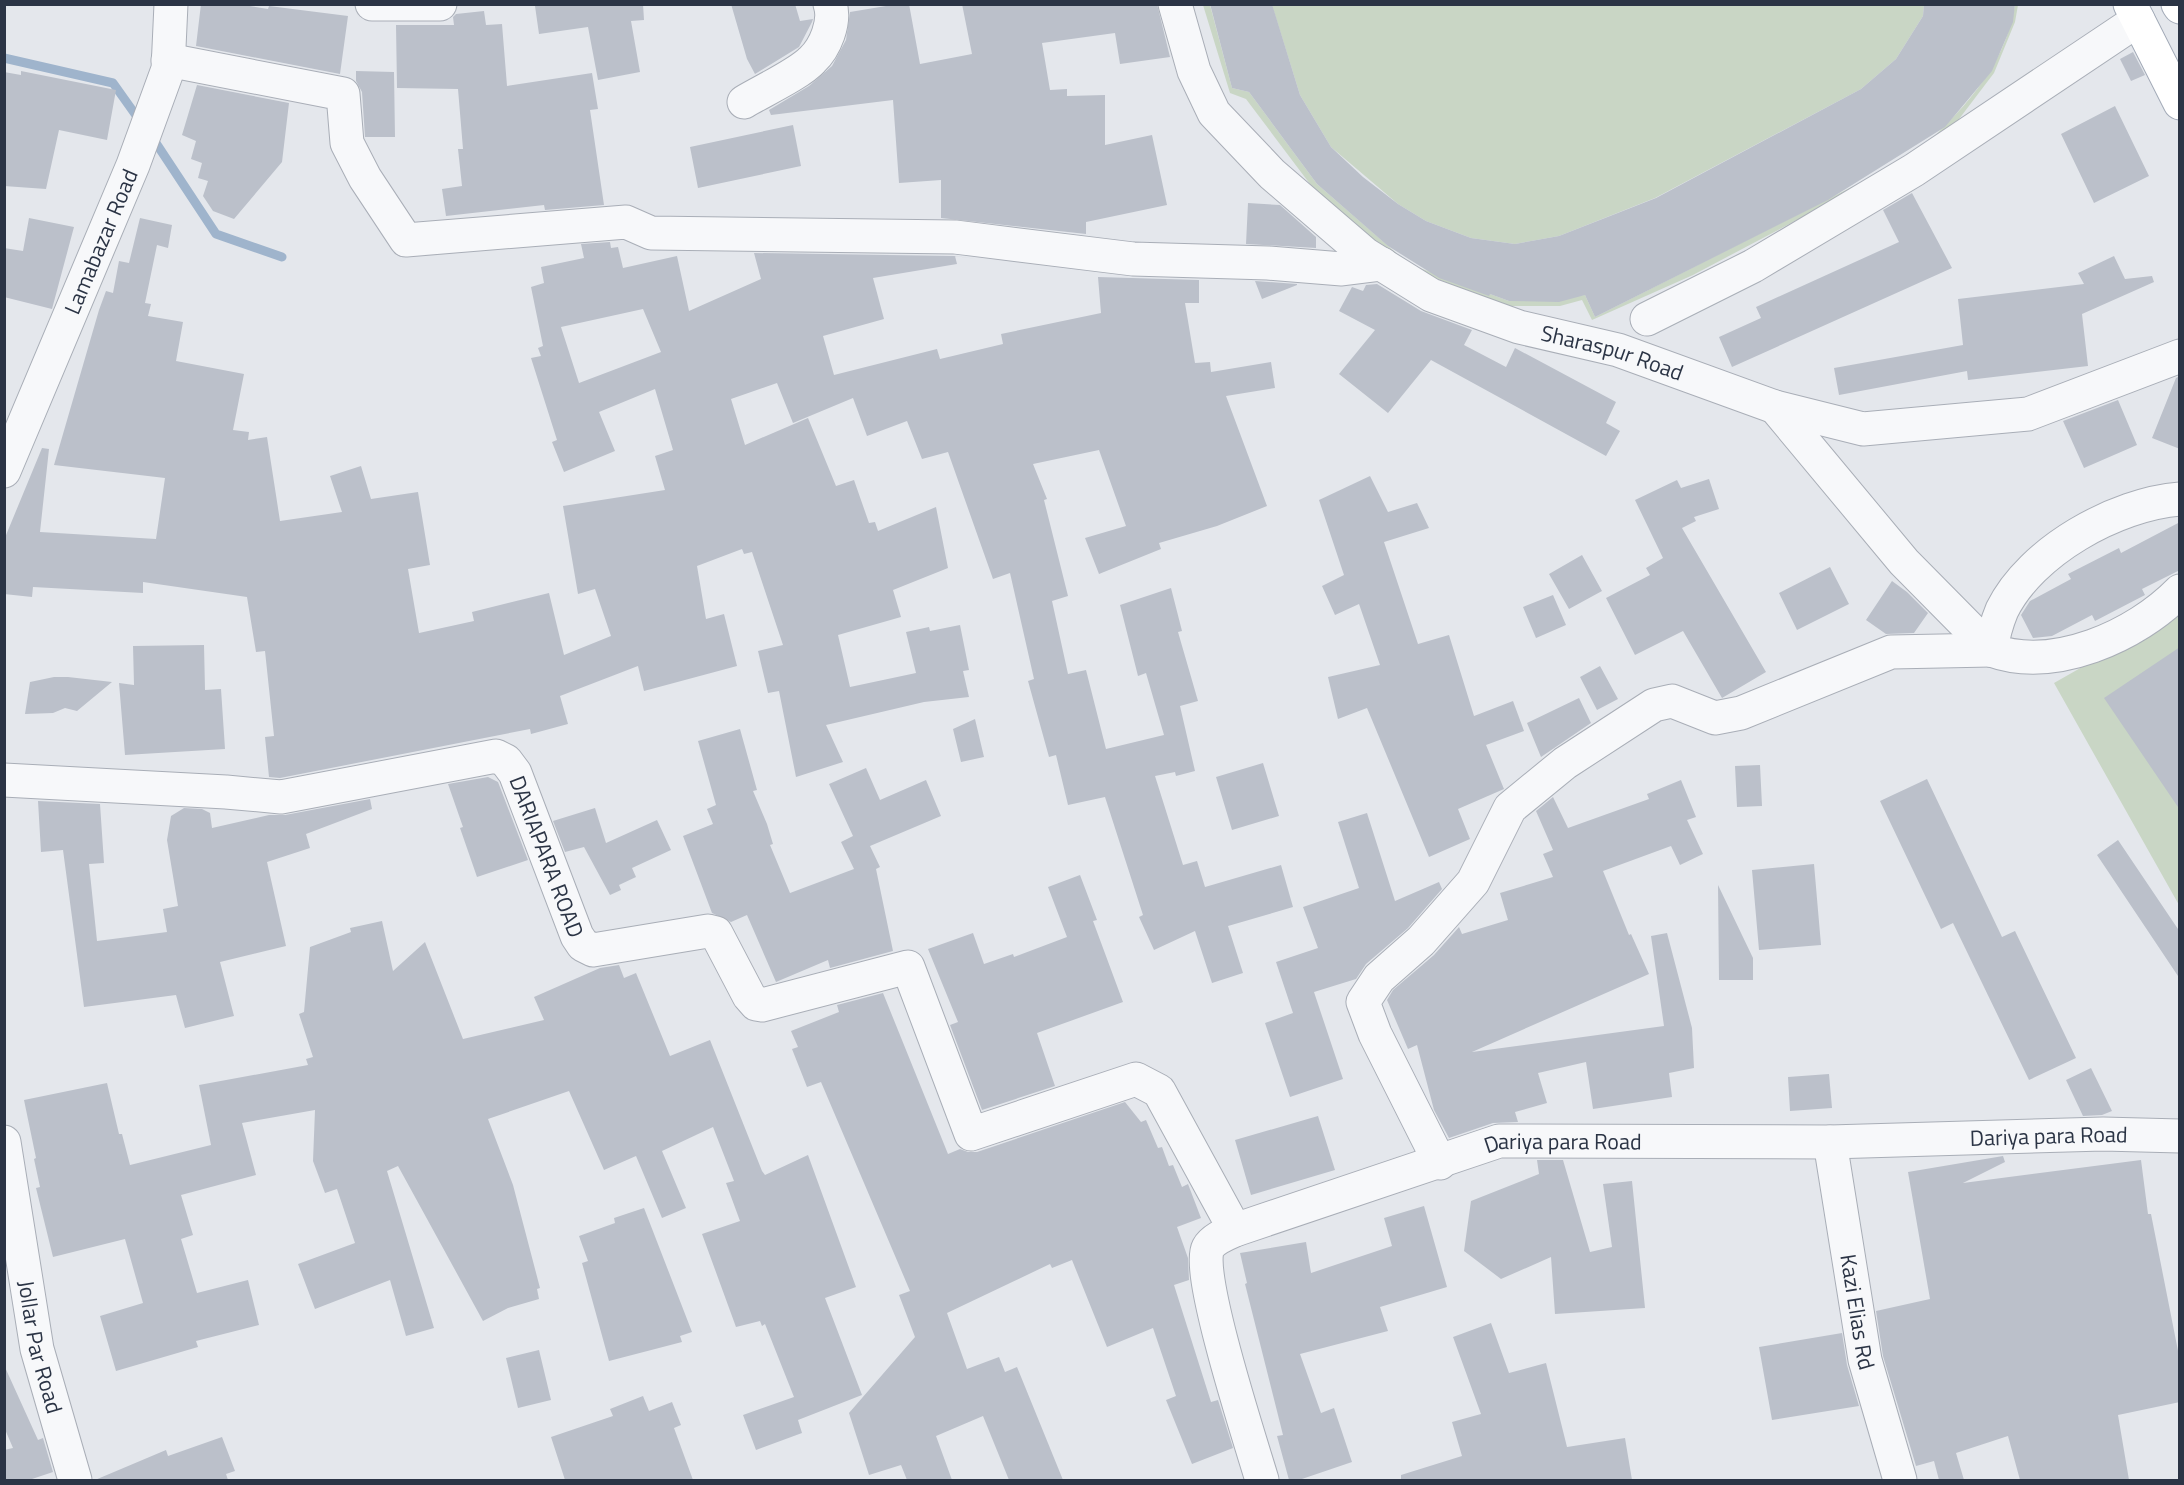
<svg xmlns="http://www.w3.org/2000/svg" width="2184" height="1485" font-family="'Titillium Web',sans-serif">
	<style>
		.green { fill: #c9d6c5 }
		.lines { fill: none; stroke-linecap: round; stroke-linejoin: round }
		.stream { stroke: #9fb4cc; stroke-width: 9 }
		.building { fill: #bbc0ca; fill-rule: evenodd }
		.minor-casing { stroke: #a9aeb7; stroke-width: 35 }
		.major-casing { stroke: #a3abb8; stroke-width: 35 }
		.minor { stroke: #f7f8fa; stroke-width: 33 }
		.major { stroke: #fff; stroke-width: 33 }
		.labels { text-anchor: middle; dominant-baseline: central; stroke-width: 4.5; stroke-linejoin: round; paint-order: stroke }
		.street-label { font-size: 22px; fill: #2b3445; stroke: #f4f6f9 }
	</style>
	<rect width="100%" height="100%" fill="#e4e7ec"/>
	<path class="green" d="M1203 5H1210L1232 88 1249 92 1317 184 1409 264 1509 301 1585 295 1595 317 1913 156C1959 114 2005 69 2015 5H2018L2015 22 1994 73 1956 123 1912 159 1693 275 1592 320 1582 300 1560 306H1506L1405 266 1313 188 1246 99 1230 93Z
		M1272 5H1924L1923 16 1896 59 1861 89 1655 198 1559 236 1515 244 1471 238 1426 221 1398 204 1331 147 1300 95Z
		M2179 612V905L2054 683Z"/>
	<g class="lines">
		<path class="stream" d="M4 58 113 83 140 121
			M152 137 216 234 282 257"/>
	</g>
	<path class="building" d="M201 4H237L268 9 269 6 348 16 340 74 196 46Z
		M549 4H643L644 20 631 21 640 72 598 80 588 27 539 34 535 6Z
		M731 4H795L800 21 813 19 812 22 799 47 755 74 747 59Z
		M898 4H909L920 64 972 54 962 4H1157L1170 57 1120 64 1115 33 1042 43 1050 90 1067 89V96L1105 95V145L1152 135 1167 205 1086 222V234L941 218V180L899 183 893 100 771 115 769 110 809 86 832 66 846 40 850 12Z
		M1210 4H1272L1300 95 1331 147 1363 177 1398 204 1426 221 1471 238 1515 244 1559 236 1656 198 1861 89 1896 59 1923 16 1924 4H2015L2013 22 1992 71 1945 127 1828 200 1595 317 1585 295 1559 302 1509 301 1490 294 1489 296 1439 278 1388 246 1317 184 1249 92 1232 88Z
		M484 11 486 25 502 24 507 86 592 73 598 109 590 110 604 205 545 210 544 205 446 216 442 189 462 186 458 149H463L458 89 397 88 396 25H454L453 17 456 14Z
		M2133 52 2145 75 2131 81 2120 59Z
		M21 71 116 90 107 140 59 130 46 189 4 186V72L21 75Z
		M356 71 394 72 395 137H365L362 92 356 81Z
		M197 85 289 103 282 162 234 219 213 211 203 196 208 181 198 178 202 163 191 159 196 141 182 135Z
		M2115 106 2149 176 2094 203 2061 134Z
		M793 125 801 166 698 188 690 147Z
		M1912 193 1952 268 1732 367 1719 337 1761 318 1756 307 1899 242 1883 210Z
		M1248 203 1280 205 1316 237V248L1246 244Z
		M29 218 74 227 52 309 4 297V248L23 251Z
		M140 218 172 225 168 248 157 245 145 303 151 304 148 316 183 322 176 361 244 374 233 430 249 432 248 440 267 437 280 521 342 512 330 476 361 466 371 499 418 492 430 565 408 569 419 633 474 621 472 612 549 593 564 655 611 636 595 589 578 594 563 506 665 490 655 456 673 450 655 389 599 412 615 451 564 472 552 442 557 440 531 358 541 356 538 348 543 346 531 287 544 283 541 267 584 258 581 244 610 242 611 248 618 247 623 268 677 256 689 311 761 279 754 253 954 256 977 259 955 256 957 264 873 278 884 319 823 336 834 375 937 349 940 359 1003 344 1001 334 1101 313 1098 277 1199 280V303H1185L1195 363 1210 362 1211 372 1271 362 1275 388 1226 396 1267 506 1217 526 1159 543 1161 549 1099 574 1085 538 1126 526 1099 450 1033 464 1047 499 1044 500 1068 596 1052 601 1068 674 1086 670 1106 749 1164 735 1146 673 1138 676 1120 605 1171 588 1182 631 1178 632 1198 701 1180 706 1195 771 1176 776 1175 772 1155 776 1183 865 1197 861 1205 887 1281 865 1293 907 1228 926 1243 973 1212 983 1195 931 1154 950 1139 917 1143 915 1105 797 1068 805 1056 755 1049 757 1028 681 1034 679 1010 573 993 579 948 452 922 459 907 421 867 436 853 398 793 423 777 383 731 399 745 445 808 418 836 486 854 480 869 523 875 522 878 531 936 507 948 568 893 590 901 617 838 635 850 687 916 673 906 632 929 627 930 631 960 625 969 670 963 671 969 697 924 702 826 725 843 762 796 777 779 691 768 693 758 651 783 645 752 552 744 554 742 549 697 566 706 619 724 614 737 666 644 691 638 666 560 696 568 724 531 734 530 729 280 778 269 777 265 737 274 736 265 651 256 652 247 597 143 582V593L33 587 32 597 4 594V540L42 448 49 449 40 532 156 539 165 478 54 465 99 310 106 291 113 293 119 261 129 263ZM643 309 661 352 579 383 561 327Z
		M2114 256 2125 279 2152 276 2154 282 2082 314 2088 366 1968 380 1967 371 1839 395 1834 368 1963 345 1958 299 2084 284 2078 273Z
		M1255 281 1297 284V285L1262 299Z
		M1377 284 1421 311 1472 330 1464 345 1506 367 1515 348 1616 402 1606 423 1620 431 1606 456 1431 360 1388 413 1339 374 1375 330 1339 311 1352 287 1363 291 1366 285Z
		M2180 376V449L2152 438 2176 378Z
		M2118 400 2137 445 2084 468 2063 421Z
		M1370 476 1388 512 1417 503 1429 528 1384 542 1418 644 1449 635 1474 716 1513 701 1524 731 1486 745 1504 789 1458 809 1470 839 1429 857 1367 708 1338 719 1328 677 1380 665 1359 604 1335 615 1322 586 1344 575 1319 500Z
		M1709 479 1719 509 1694 517 1696 521 1682 528 1766 672 1722 698 1683 631 1635 655 1606 598 1650 575 1646 568 1663 558 1635 500 1677 480 1681 488Z
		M2180 522V570L2142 589 2145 595 2095 621 2092 615 2052 636 2033 638 2021 615 2030 601 2071 579 2068 574 2119 548 2121 553Z
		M1582 555 1602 591 1569 609 1549 574Z
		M1830 567 1849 604 1797 630 1779 593Z
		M1892 581 1907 592 1928 613 1914 633 1886 634 1866 620Z
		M1553 595 1566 625 1536 638 1523 607Z
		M204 645 205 690 221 689 225 749 125 755 119 683 134 685 133 646Z
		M2180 647V810L2104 698Z
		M1600 666 1618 699 1597 710 1580 677Z
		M54 677H68L112 682 77 711 65 708 53 713 25 714 30 682Z
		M1579 698 1591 723 1541 757 1527 723Z
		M975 719 984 757 961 762 953 729Z
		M740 729 757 790 753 791 767 824 773 844 770 845 790 893 854 869 841 842 853 836 829 784 866 768 880 800 926 780 941 816 870 846 880 867 876 869 893 951 830 968 828 960 776 982 747 915 731 922 712 913 683 836 713 824 707 809 716 805 698 741Z
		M1263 763 1279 816 1232 830 1216 777Z
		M1760 765 1762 806 1737 807 1735 766Z
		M488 777 498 782 528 860 477 877 460 828 463 827 448 784Z
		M1927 779 2002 937 2015 931 2076 1058 2029 1080 1953 923 1941 929 1880 801Z
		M1681 780 1696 817 1687 820 1703 854 1680 865 1671 846 1603 871 1629 935 1631 934 1649 974 1472 1052 1664 1026 1651 936 1667 933 1692 1028 1694 1068 1669 1073 1672 1097 1593 1109 1586 1062 1538 1073 1547 1103 1515 1112 1518 1122 1493 1123 1449 1138 1434 1110 1417 1045 1408 1049 1387 1000 1393 990 1434 955 1459 927 1462 934 1508 920 1500 893 1553 877 1543 854 1553 850 1536 811 1553 797 1568 828 1649 799 1647 794Z
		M370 799 372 809 306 834 310 848 267 862 286 946 220 962 234 1016 185 1028 176 995 84 1007 63 850 41 852 38 801 100 804 104 863 89 864 97 941 167 932 163 909 178 906 167 840 171 816 184 808 202 809 210 813 212 828 269 815H285Z
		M595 808 606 843 657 820 671 850 632 868 636 877 619 885 621 890 610 895 584 847 565 852 553 821Z
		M1367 813 1395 901 1439 882 1442 889 1408 928 1366 964 1356 979 1314 992 1343 1079 1290 1097 1265 1023 1293 1013 1276 962 1318 948 1303 907 1359 888 1338 822Z
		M2118 840 2180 932V979L2097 855Z
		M1814 864 1821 945 1759 950 1752 870Z
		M1080 875 1097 920 1093 921 1123 1002 1037 1033 1055 1086 982 1110 950 1025 958 1022 928 949 973 933 984 964 1013 954 1014 957 1067 937 1048 887Z
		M1718 885 1753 958V980H1719Z
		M382 921 393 971 425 942 463 1039 544 1020 534 997 600 968 619 965 624 978 636 973 670 1056 710 1040 762 1171 765 1175 808 1155 856 1287 825 1298 862 1395 798 1420 802 1433 756 1450 743 1415 794 1397 765 1324 762 1326 760 1321 736 1327 702 1234 740 1221 726 1183 734 1181 713 1127 662 1151 686 1208 662 1218 636 1156 604 1170 569 1091 488 1119 513 1185 540 1288 537 1289 539 1299 508 1308 483 1321 398 1166 387 1171 434 1328 406 1336 390 1280 315 1309 298 1264 355 1243 337 1189 325 1193 313 1161 315 1110 242 1123 256 1175 181 1195 193 1235 181 1239 197 1293 248 1280 259 1325 196 1341 198 1347 116 1371 100 1316 143 1303 125 1239 53 1257 36 1188 40 1187 34 1159 36 1158 24 1100 107 1083 119 1134H122L130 1165 211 1145 199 1085 308 1065 306 1059 313 1057 299 1014 304 1012 310 947 351 932 350 928Z
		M883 993 948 1154 960 1149 968 1152H977L1125 1102 1141 1122 1146 1120 1158 1148 1162 1147 1169 1166 1173 1165 1182 1187 1188 1184 1201 1218 1177 1227 1188 1258 1189 1280 1174 1285 1211 1402 1218 1400 1233 1448 1192 1464 1166 1400 1176 1396 1153 1328 1107 1347 1072 1260 1052 1268 1050 1264 947 1313 967 1369 999 1357 1005 1372 1017 1367 1063 1480H1009L983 1416 936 1436 952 1480H907L901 1465 869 1475 849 1413 915 1337 899 1295 910 1291 821 1082 807 1087 792 1049 798 1047 791 1031 839 1012 837 1005Z
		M2091 1068 2112 1111 2102 1115 2083 1116 2066 1080Z
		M1829 1074 1832 1108 1790 1111 1788 1077Z
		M1318 1116 1335 1170 1251 1195 1235 1140Z
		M2003 1156 2005 1162 1963 1183 2141 1160 2148 1214H2151L2180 1361V1402L2118 1415 2129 1480H2020L2008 1436 1956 1453 1964 1480H1939L1934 1461 1916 1466 1883 1356 1876 1311 1930 1299 1908 1172Z
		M1537 1160H1563L1590 1252 1612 1247 1603 1184 1632 1181 1645 1308 1555 1314 1551 1257 1501 1279 1464 1251 1471 1201 1539 1174Z
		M1424 1206 1447 1287 1380 1307 1388 1331 1300 1354 1321 1413 1334 1408 1352 1462 1299 1480H1289L1277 1436 1283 1435 1245 1284 1247 1283 1240 1253 1306 1242 1311 1273 1392 1246 1384 1218Z
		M644 1208 692 1332 680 1336 682 1342 609 1361 582 1263 588 1261 579 1236 615 1223 614 1218Z
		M1491 1323 1509 1373 1546 1363 1567 1447 1625 1438 1632 1480H1401V1475L1462 1456 1452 1422 1481 1414 1453 1337Z
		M1842 1333 1847 1365 1859 1406 1772 1420 1759 1347Z
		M539 1350 551 1400 518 1408 506 1358Z
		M4 1365 38 1440 43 1438 53 1472 29 1480H4V1450L13 1448 4 1427Z
		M643 1396 649 1411 672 1402 681 1425 674 1428 693 1480H565L551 1437 613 1416 610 1409Z
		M222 1437 235 1471 226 1474 228 1480H95L166 1450 168 1456Z"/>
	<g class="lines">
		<g class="minor-casing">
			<g id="minor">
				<path d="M372 4H440"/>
				<path id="s1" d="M1175 4 1194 71 1214 113 1272 174 1365 254 1431 295 1519 327 1618 350 1775 407 1863 429 2028 414 2180 356"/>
				<path d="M168 60 343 94 347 143 365 178 406 240 626 222 651 233 955 237 1133 259 1268 263 1342 269 1382 264"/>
				<path d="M744 102C762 91 799 74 812 60 825 48 836 22 830 4"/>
				<path d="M1647 319 1753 266 1914 170 2138 20"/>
				<path d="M1775 407 1904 562 1991 650"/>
				<path id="s2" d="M4 471 133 165 168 69 171 4"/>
				<path d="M2180 499C2116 504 2031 551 2002 610 1997 622 1993 637 1991 650 2054 673 2136 636 2180 591"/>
				<path id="s3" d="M4 780 226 792 281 797 496 756 506 761 515 773 577 936 583 945 593 950 708 931 716 933 749 996 756 1004 762 1005 908 967 971 1134 1136 1079 1159 1091 1235 1230"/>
				<path id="s4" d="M4 1142 37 1349 75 1480"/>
				<path id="s5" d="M1830 1142 1865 1360 1900 1480"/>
				<path d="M1440 1163 1375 1034 1363 1002 1379 978 1421 941 1473 882 1510 808 1565 763 1654 705 1672 701 1715 718 1741 713 1891 652 1991 650"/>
				<path id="s6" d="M1262 1480C1252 1446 1195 1272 1208 1248 1213 1239 1226 1234 1235 1230L1499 1141 1830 1142 2103 1134 2180 1136"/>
			</g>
		</g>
		<g class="major-casing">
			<path id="major" d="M2130 4 2180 103
				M2178 4 2180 7"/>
		</g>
		<use href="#minor" class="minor"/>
		<use href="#major" class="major"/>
	</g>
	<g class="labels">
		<g class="street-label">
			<text stroke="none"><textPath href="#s2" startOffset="249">Lamabazar Road</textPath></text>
			<text stroke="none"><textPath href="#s1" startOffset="591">Sharaspur Road</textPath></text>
			<text stroke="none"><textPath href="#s3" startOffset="612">DARIAPARA ROAD</textPath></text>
			<text stroke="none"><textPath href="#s6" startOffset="1101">Dariya para Road</textPath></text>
			<text stroke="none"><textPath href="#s6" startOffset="615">Dariya para Road</textPath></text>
			<text stroke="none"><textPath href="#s5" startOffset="172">Kazi Elias Rd</textPath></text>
			<text stroke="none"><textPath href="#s4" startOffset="208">Jollar Par Road</textPath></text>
		</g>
	</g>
	<rect width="2184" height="1485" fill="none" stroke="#2b3445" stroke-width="12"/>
</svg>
